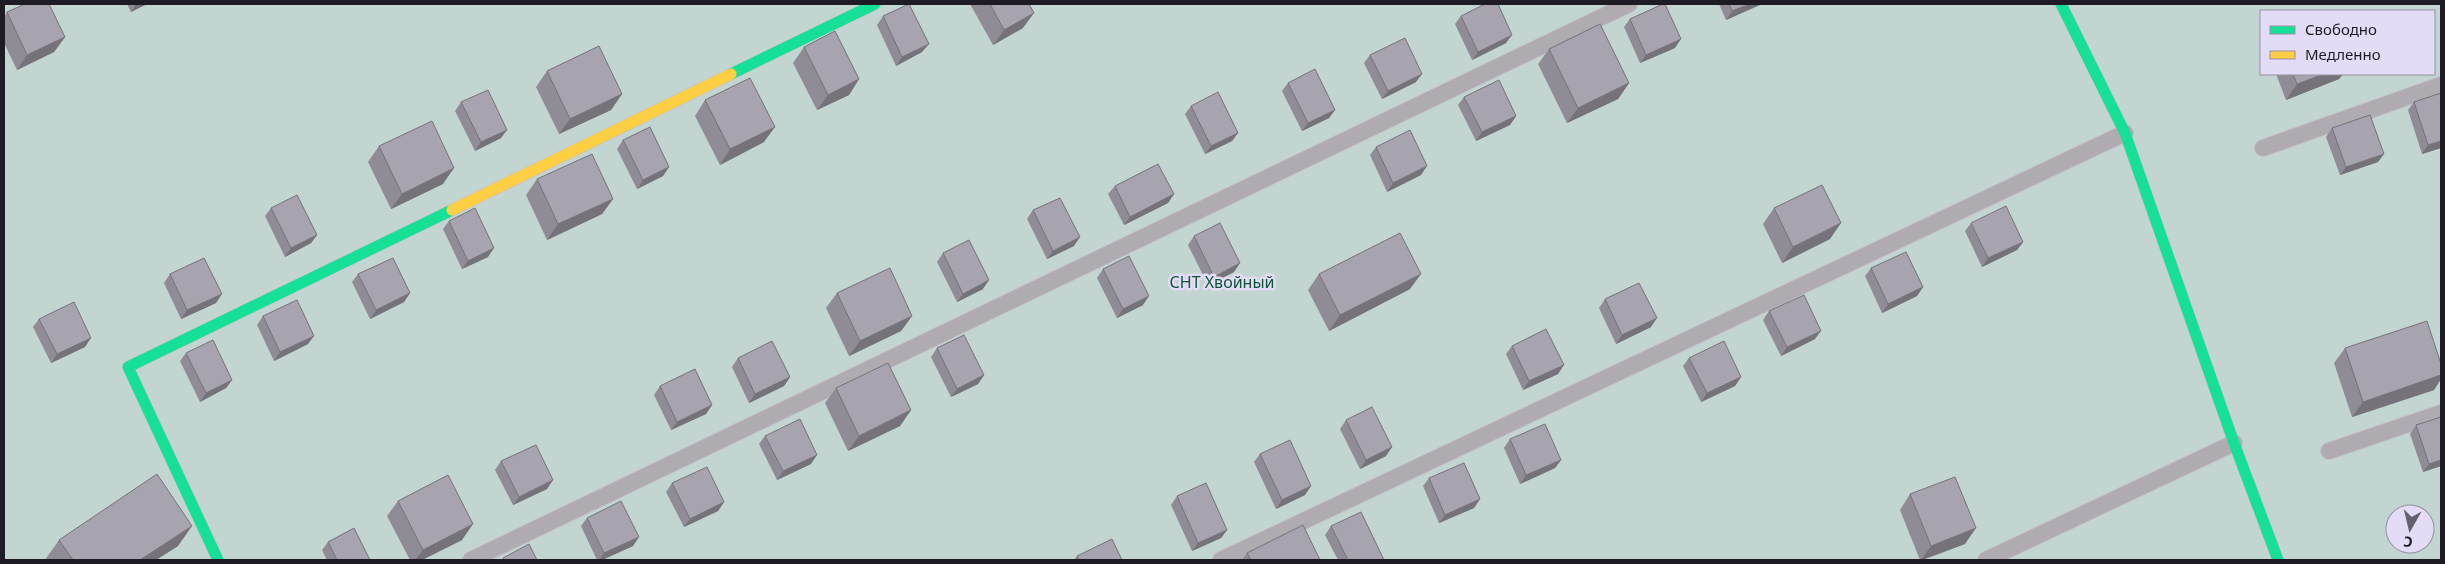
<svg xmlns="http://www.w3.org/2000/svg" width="2445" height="564" font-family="'Noto Sans',sans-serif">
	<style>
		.green { fill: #c3d5d0; fill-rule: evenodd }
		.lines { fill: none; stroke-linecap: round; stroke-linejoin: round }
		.lane-casing { stroke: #c3bfcb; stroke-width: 18 }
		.fast-casing { stroke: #c3bfcb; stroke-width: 12 }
		.slow-casing { stroke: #c3bfcb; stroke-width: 12 }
		.lane { stroke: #afabb0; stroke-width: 16 }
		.fast { stroke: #16e098; stroke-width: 11 }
		.slow { stroke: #ffcf43; stroke-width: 11 }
		.wall { fill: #908c96 }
		.shaded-wall { fill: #75727a }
		.building { fill: #a7a3af; stroke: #75727a }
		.labels { text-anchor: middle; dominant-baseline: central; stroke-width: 5; stroke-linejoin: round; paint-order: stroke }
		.park-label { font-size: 16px; fill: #105437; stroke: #e4dcf6 }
	</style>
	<rect width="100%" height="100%" fill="#e6e2f0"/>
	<path class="green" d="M4 4H2441V560H4ZM2261 11H2434V74H2261ZM2395 514H2425V544H2395Z"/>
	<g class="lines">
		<g class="lane-casing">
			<path id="lane" d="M2263 148 2441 85
				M2329 451 2441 413
				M471 560 1629 4
				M1221 560 2125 133
				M1986 560 2234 443"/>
		</g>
		<g class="fast-casing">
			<path id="fast" d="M2061 4 2125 133 2234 443 2278 560
				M731 74 875 4
				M218 560 128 367 452 210"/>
		</g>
		<g class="slow-casing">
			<path id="slow" d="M452 210 731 74"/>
		</g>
		<use href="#lane" class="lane"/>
		<use href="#fast" class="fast"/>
		<use href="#slow" class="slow"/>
	</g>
	<path class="wall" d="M127 4H147L131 12Z
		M970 4H1029L1023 28 993 45Z
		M1719 4H1762L1726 20Z
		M7 12 65 37 54 52 17 70 4 43V17Z
		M883 16 922 52 896 66 877 25Z
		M1461 16 1506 43 1472 60 1455 24Z
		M1630 19 1675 48 1640 63 1624 27Z
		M804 47 859 79 849 95 817 110 793 63Z
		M1549 49 1629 83 1618 99 1567 123 1538 64Z
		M1370 55 1416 82 1382 99 1364 63Z
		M547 71 622 94 611 110 559 134 536 87Z
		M2276 74H2343L2339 79 2286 100Z
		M1288 83 1335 110 1329 118 1302 131 1282 91Z
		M1464 97 1516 116 1510 125 1476 141 1458 105Z
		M705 100 764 142 720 165 695 116Z
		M461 102 501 138 475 151 455 111Z
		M2414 102 2441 148 2422 154 2408 110Z
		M1191 106 1238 133 1232 141 1205 154 1185 114Z
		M2332 128 2378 162 2340 175 2326 137Z
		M623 140 669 167 663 176 637 189 617 149Z
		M379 146 443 184 391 209 368 162Z
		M1376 147 1421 175 1387 192 1370 155Z
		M537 179 613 199 602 214 547 240 526 195Z
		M1115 186 1174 194 1168 203 1124 225 1108 194Z
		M271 208 317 235 311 243 285 257 265 216Z
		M1774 208 1830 239 1782 263 1763 224Z
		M1033 210 1074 246 1047 259 1027 219Z
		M449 221 488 257 462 269 443 229Z
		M1971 223 2023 242 2017 250 1982 267 1965 231Z
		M1194 236 1234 272 1208 285 1188 245Z
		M943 253 983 289 957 302 937 262Z
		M1871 268 1923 287 1917 296 1882 313 1865 276Z
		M1103 269 1143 305 1117 318 1097 278Z
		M170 274 216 303 181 319 164 283Z
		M358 274 410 293 404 302 370 319 352 282Z
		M1319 274 1410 289 1329 331 1308 290Z
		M837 293 912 316 901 331 849 356 826 308Z
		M1605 299 1651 327 1616 344 1599 308Z
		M1769 311 1815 339 1781 356 1763 320Z
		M263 316 308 344 274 361 257 325Z
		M39 319 85 347 51 363 33 327Z
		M1512 346 1558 374 1523 390 1506 354Z
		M937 348 984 375 978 384 951 397 931 357Z
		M2345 348 2441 364V379L2434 390 2352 417 2334 363Z
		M186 353 232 380 226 388 200 402 180 361Z
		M738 358 790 377 784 386 749 403 732 367Z
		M1689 358 1741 377 1735 386 1701 402 1683 366Z
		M660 386 712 405 706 414 671 430 654 395Z
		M836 388 911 410 900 426 848 451 825 403Z
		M2441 417V466L2423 472 2410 434 2416 425Z
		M1346 420 1386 456 1360 469 1340 429Z
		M765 436 811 464 777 480 759 444Z
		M1510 439 1561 460 1555 468 1520 484 1504 448Z
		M1260 454 1305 495 1276 509 1254 462Z
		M501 461 547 489 513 505 495 470Z
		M1429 478 1480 499 1474 508 1439 523 1423 486Z
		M672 483 724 502 718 511 684 527 666 492Z
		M1910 494 1965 544 1923 560H1920L1900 510Z
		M1177 496 1227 530 1221 538 1192 551 1171 505Z
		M398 501 462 540 422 560H410L387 516Z
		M587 518 633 546 602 560H597L581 526Z
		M1331 526 1383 560H1338L1325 535Z
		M59 540 178 546 156 560H45Z
		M328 542 370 560H327L322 550Z
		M1247 553 1320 560H1242Z
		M1077 556 1122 560H1074Z"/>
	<path class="shaded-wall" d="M136 4H147L131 12Z
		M1750 4H1762L1726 20 1732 11Z
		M1034 13 1023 28 993 45 1004 30Z
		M1512 35 1506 43 1472 60 1478 52Z
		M65 37 54 52 17 70 27 55Z
		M1681 39 1675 48 1640 63 1646 55Z
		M929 44 922 52 896 66 902 57Z
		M1422 74 1416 82 1382 99 1388 91Z
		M2324 74H2343L2339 79 2286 100 2297 84Z
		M859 79 849 95 817 110 828 95Z
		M1629 83 1618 99 1567 123 1578 108Z
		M622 94 611 110 559 134 570 119Z
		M1335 110 1329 118 1302 131 1308 123Z
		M1516 116 1510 125 1476 141 1482 132Z
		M775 127 764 142 720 165 730 149Z
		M507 130 501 138 475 151 481 142Z
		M1238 133 1232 141 1205 154 1211 146Z
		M2441 141V148L2422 154 2428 145Z
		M2384 154 2378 162 2340 175 2346 167Z
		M1427 166 1421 175 1387 192 1393 183Z
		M669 167 663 176 637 189 643 180Z
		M454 168 443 184 391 209 402 194Z
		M1174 194 1168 203 1124 225 1130 217Z
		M613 199 602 214 547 240 558 224Z
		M1841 223 1830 239 1782 263 1793 247Z
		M317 235 311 243 285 257 291 248Z
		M1080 237 1074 246 1047 259 1053 251Z
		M2023 242 2017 250 1982 267 1988 258Z
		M494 248 488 257 462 269 468 261Z
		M1240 263 1234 272 1208 285 1214 277Z
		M1421 274 1410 289 1329 331 1340 315Z
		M989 280 983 289 957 302 963 294Z
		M1923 287 1917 296 1882 313 1888 304Z
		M410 293 404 302 370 319 376 310Z
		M222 294 216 303 181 319 187 310Z
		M1149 296 1143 305 1117 318 1123 309Z
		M912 316 901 331 849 356 860 341Z
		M1657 318 1651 327 1616 344 1622 335Z
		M1821 331 1815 339 1781 356 1787 347Z
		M314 336 308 344 274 361 280 352Z
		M91 338 85 347 51 363 57 354Z
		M1564 365 1558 374 1523 390 1529 381Z
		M984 375 978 384 951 397 957 389Z
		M2441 375V379L2434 390 2352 417 2363 402Z
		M790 377 784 386 749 403 755 394Z
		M1741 377 1735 386 1701 402 1707 393Z
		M232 380 226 388 200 402 206 393Z
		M712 405 706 414 671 430 677 422Z
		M911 410 900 426 848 451 859 436Z
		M1392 447 1386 456 1360 469 1366 460Z
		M817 455 811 464 777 480 783 471Z
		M1561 460 1555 468 1520 484 1526 475Z
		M2441 460V466L2423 472 2429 464Z
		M553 480 547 489 513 505 519 497Z
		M1311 486 1305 495 1276 509 1282 500Z
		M1480 499 1474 508 1439 523 1445 515Z
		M724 502 718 511 684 527 690 519Z
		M473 524 462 540 422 560H415L423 550Z
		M192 526 178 546 156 560H140Z
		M1976 528 1965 544 1921 560 1931 546Z
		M1227 530 1221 538 1192 551 1198 543Z
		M639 537 633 546 602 560H599L604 553Z"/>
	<path class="building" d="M25 4H49L65 37 27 55 7 12Z
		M909 4 929 44 902 57 883 16Z
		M990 4H1029L1034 13 1004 30Z
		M1485 4H1498L1512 35 1478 52 1461 16Z
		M1663 4H1665L1681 39 1646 55 1630 19Z
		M1729 4H1750L1732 11Z
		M1600 24 1629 83 1578 108 1549 49Z
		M835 31 859 79 828 95 804 47Z
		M1405 38 1422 74 1388 91 1370 55Z
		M599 46 622 94 570 119 547 71Z
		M1315 69 1335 110 1308 123 1288 83Z
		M2293 74H2324L2297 84Z
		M750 78 775 127 730 149 705 100Z
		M1499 80 1516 116 1482 132 1464 97Z
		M488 90 507 130 481 142 461 102Z
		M1218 92 1238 133 1211 146 1191 106Z
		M2441 93V141L2428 145 2414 102Z
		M2370 115 2384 154 2346 167 2332 128Z
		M432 121 454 168 402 194 379 146Z
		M650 127 669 167 643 180 623 140Z
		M1410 130 1427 166 1393 183 1376 147Z
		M592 154 613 199 558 224 537 179Z
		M1158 164 1174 194 1130 217 1115 186Z
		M1822 185 1841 223 1793 247 1774 208Z
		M297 195 317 235 291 248 271 208Z
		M1060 198 1080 237 1053 251 1033 210Z
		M2006 206 2023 242 1988 258 1971 223Z
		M475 208 494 248 468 261 449 221Z
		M1220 223 1240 263 1214 277 1194 236Z
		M1400 233 1421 274 1340 315 1319 274Z
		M969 240 989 280 963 294 943 253Z
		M1906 252 1923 287 1888 304 1871 268Z
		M1129 256 1149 296 1123 309 1103 269Z
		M204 258 222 294 187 310 170 274Z
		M393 258 410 293 376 310 358 274Z
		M890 268 912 316 860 341 837 293Z
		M1639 283 1657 318 1622 335 1605 299Z
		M1804 295 1821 331 1787 347 1769 311Z
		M297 300 314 336 280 352 263 316Z
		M74 302 91 338 57 354 39 319Z
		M2427 321 2441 364V375L2363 402 2345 348Z
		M1546 329 1564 365 1529 381 1512 346Z
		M964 335 984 375 957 389 937 348Z
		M213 340 232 380 206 393 186 353Z
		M772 341 790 377 755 394 738 358Z
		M1724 341 1741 377 1707 393 1689 358Z
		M888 363 911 410 859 436 836 388Z
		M695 369 712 405 677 422 660 386Z
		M1372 407 1392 447 1366 460 1346 420Z
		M2441 417V460L2429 464 2416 425Z
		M800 419 817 455 783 471 765 436Z
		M1545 424 1561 460 1526 475 1510 439Z
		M1290 440 1311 486 1282 500 1260 454Z
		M536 445 553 480 519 497 501 461Z
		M1464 463 1480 499 1445 515 1429 478Z
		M707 467 724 502 690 519 672 483Z
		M157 474 192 526 140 560H73L59 540Z
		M448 475 473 524 423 550 398 501Z
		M1955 477 1976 528 1931 546 1910 494Z
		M1206 483 1227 530 1198 543 1177 496Z
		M621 501 639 537 604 553 587 518Z
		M1361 512 1384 560H1348L1331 526Z
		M1303 525 1320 560H1251L1247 553Z
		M354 528 370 560H337L328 542Z
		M1112 539 1122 560H1079L1077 556Z
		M529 544 537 560H504L503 558Z"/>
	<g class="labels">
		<g class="park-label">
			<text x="1222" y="282">СНТ Хвойный</text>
		</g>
	</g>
	<rect width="2445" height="564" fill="none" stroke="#1f1b25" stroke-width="10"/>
	<rect x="2260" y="10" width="175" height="65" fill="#e4dcf6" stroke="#958fa2"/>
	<rect x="2270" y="26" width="25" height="8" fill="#16e098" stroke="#958fa2"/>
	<text x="2305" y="35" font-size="15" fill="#1f1b25">Свободно</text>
	<rect x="2270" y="51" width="25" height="8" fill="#ffcf43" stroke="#958fa2"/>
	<text x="2305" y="60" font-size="15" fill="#1f1b25">Медленно</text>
	<g transform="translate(2410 529) rotate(188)"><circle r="24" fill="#e4dcf6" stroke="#958fa2"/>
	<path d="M0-4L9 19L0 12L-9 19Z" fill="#65616c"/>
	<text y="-8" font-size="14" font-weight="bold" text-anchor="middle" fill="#1f1b25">С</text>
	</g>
</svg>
